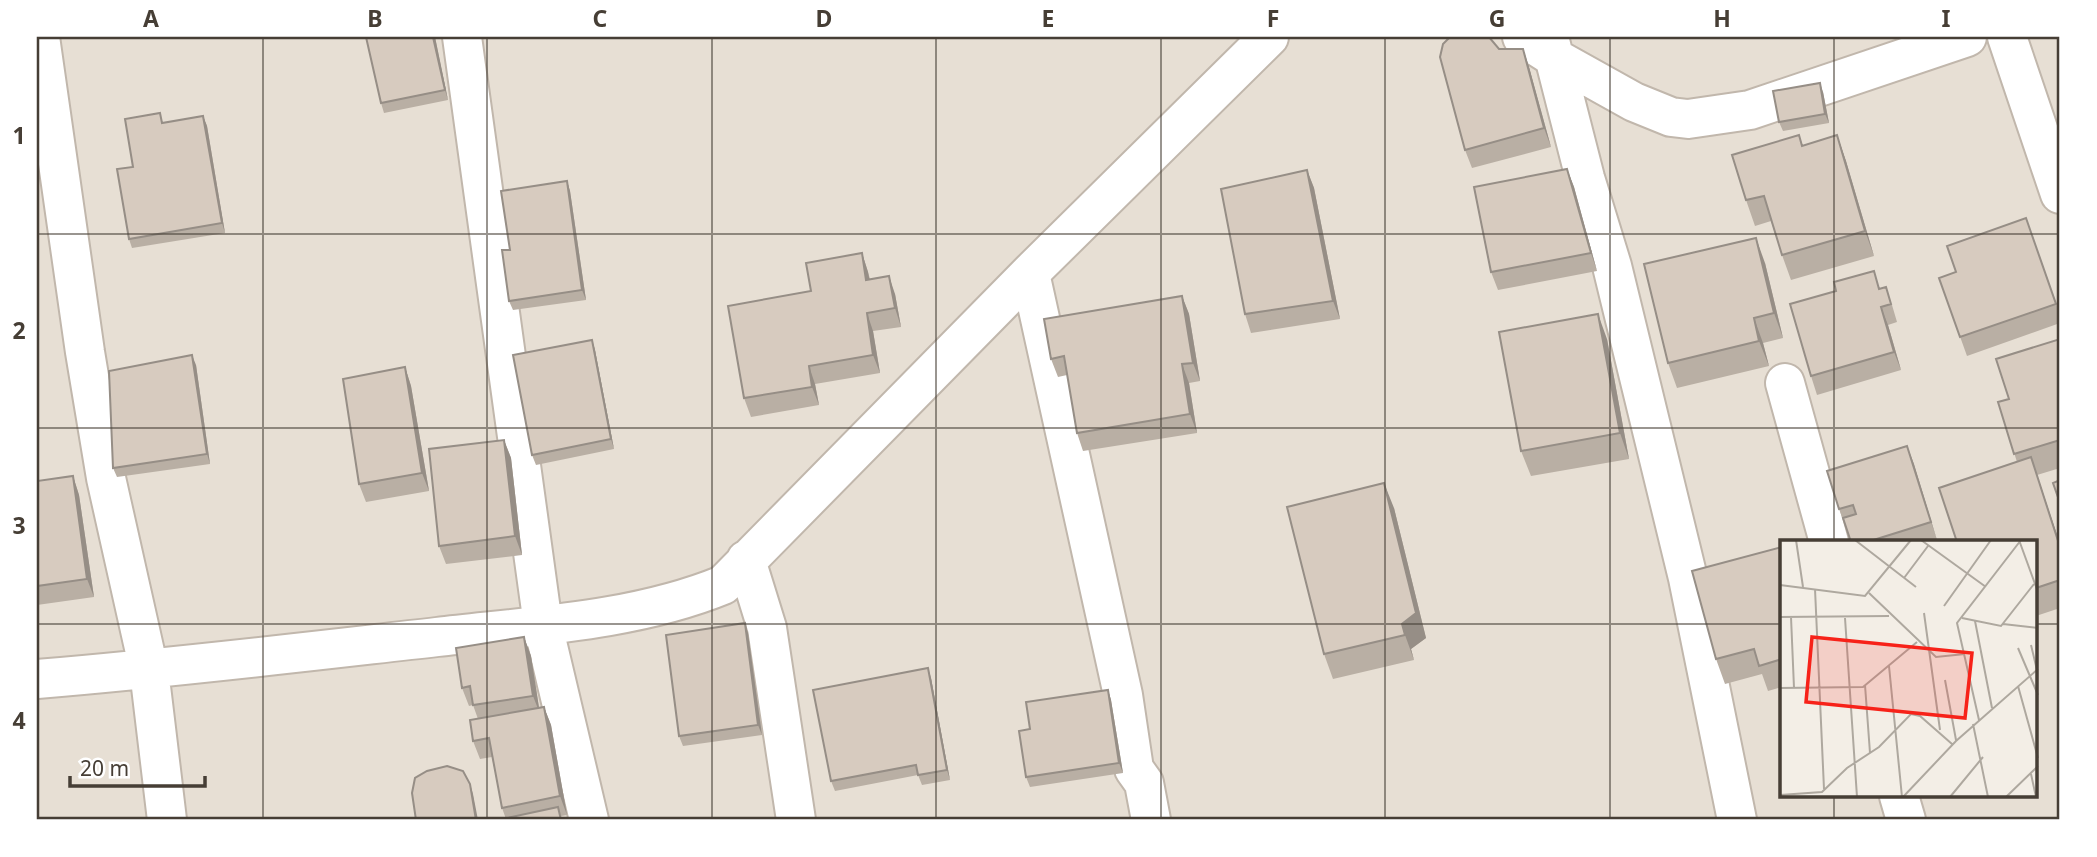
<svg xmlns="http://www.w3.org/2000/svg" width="2097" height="857" font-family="'Noto Sans',sans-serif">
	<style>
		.residential { fill: #e7dfd4; fill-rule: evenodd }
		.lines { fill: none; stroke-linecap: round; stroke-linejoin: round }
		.street-casing { stroke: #c1b7ac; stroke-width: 42 }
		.street { stroke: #fff; stroke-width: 38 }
		.wall { fill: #b9afa4 }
		.shaded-wall { fill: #968e86 }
		.building { fill: #d7cbbf; stroke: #968e86; stroke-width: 2 }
		.grid { fill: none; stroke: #463e35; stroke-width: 2; stroke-opacity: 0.55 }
		.inset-road { fill: none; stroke: #aea89f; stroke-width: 2 }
		.view { fill: #f72219; fill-opacity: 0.15; stroke: #f72219; stroke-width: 3.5 }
		.inset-edge { fill: none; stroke: #463e35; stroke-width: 3.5 }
		.neatline { fill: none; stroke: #463e35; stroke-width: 2.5 }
		.grid-label { font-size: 23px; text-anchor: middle; font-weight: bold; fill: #463e35 }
	</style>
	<rect width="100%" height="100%" fill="#f3eee6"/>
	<path class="residential" d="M37 37H2060V820H37ZM1782 542H2036V796H1782Z"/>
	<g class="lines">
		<g class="street-casing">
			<path id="street" d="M40 37 85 352 106 478 149 670 167 820
				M462 37 543 625 589 820
				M1522 37 1555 58 1634 102 1671 117 1688 119 1750 110 1967 37
				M1549 37 1585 178 1612 266 1688 578 1737 820
				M2007 37 2060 194
				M1030 273 1123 695 1134 769 1144 783 1151 820
				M1785 383 1829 542
				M746 560 767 628 796 820
				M37 679C171 668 304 652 437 637 531 626 635 621 723 585L1030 273 1269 37
				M1899 796 1906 820"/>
		</g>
		<use href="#street" class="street"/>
	</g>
	<path class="wall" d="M366 37H435L448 100 384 113 381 103Z
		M1523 49 1529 67 1551 147 1472 168 1465 150Z
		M1823 92 1829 123 1783 131 1779 122Z
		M203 116 207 126 225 233 132 248 129 239 133 167 164 123Z
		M1799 135 1803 146 1837 135 1846 161 1874 256 1791 280 1782 255 1771 221 1755 226 1746 200Z
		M1567 169 1574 187 1597 271 1498 290 1491 272Z
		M1307 170 1314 188 1340 319 1251 333 1245 314Z
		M567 181 570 191 586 300 513 310 509 301 510 250Z
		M2026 218 2060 314V323L1967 356 1939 278 1956 272Z
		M862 253 868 272 870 279 895 294 901 327 873 331 880 373 815 384 819 405 751 417 744 398 811 291Z
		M1765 263 1783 338 1763 343 1769 366 1677 388 1668 363Z
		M1880 288 1892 305 1897 322 1888 325 1901 370 1817 395 1811 376Z
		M1182 296 1189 314 1200 381 1189 383 1197 433 1083 451 1077 433 1067 375 1058 377 1051 359Z
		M1607 339 1629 459 1531 476 1521 451Z
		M2060 339V468L2037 475 2060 544V608L2036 616V542L2017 462 1998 402 2009 399Z
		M592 340 595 350 614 449 536 465 532 455Z
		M196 365 210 464 117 477 113 468Z
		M405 367 411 386 429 491 366 502 359 484Z
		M504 440 511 458 522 555 446 564 439 546Z
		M1907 446 1937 540 1932 542H1851L1839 509Z
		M73 476 79 495 94 597 37 605V481Z
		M1394 508 1426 638 1411 649 1414 660 1333 679 1324 654Z
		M1782 547V687L1768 691 1762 674 1725 684 1716 659Z
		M748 633 762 735 683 746 679 736Z
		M524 637 531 656 539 708 544 707 551 725 567 815 561 816 562 820 506 819 502 808 492 757 480 759 473 741 478 719 473 705 469 706 462 688Z
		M931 678 950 780 922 785 918 775 835 791 831 781Z
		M1108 690 1111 700 1123 773 1030 787 1026 777 1030 729Z"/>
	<path class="shaded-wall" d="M433 37H435L448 100 445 90Z
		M1523 49 1529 67 1551 147 1544 128Z
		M1820 83 1823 92 1829 123 1825 114Z
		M203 116 207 126 225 233 222 223Z
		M1837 135 1846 161 1874 256 1865 231Z
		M1567 169 1574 187 1597 271 1591 253Z
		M1307 170 1314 188 1340 319 1333 301Z
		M567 181 570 191 586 300 582 290Z
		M1756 238 1765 263 1783 338 1774 313Z
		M862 253 868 272 873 298 866 280Z
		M889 276 895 294 901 327 895 308Z
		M1182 296 1189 314 1200 381 1193 363Z
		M1881 307 1888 325 1901 370 1894 352Z
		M867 313 873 331 880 373 873 355Z
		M1598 314 1607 339 1629 459 1620 433Z
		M1754 318 1763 343 1769 366 1759 341Z
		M592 340 595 350 614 449 611 439Z
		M192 355 196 365 210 464 207 454Z
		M1182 364 1189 383 1197 433 1190 414Z
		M809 366 815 384 819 405 812 387Z
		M405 367 411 386 429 491 422 473Z
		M504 440 511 458 522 555 515 536Z
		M1907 446 1914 464 1937 540 1931 522Z
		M2031 457 2060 544V547Z
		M73 476 79 495 94 597 87 579Z
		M1384 483 1394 508 1426 638 1411 649 1414 660 1405 635 1402 624Z
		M745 623 748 633 762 735 758 725Z
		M524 637 531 656 540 714 533 696Z
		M928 668 931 678 950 780 947 770Z
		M1108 690 1111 700 1123 773 1119 763Z
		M544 707 551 725 567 815 560 796Z
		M470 784 473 794 478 820H476Z"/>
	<path class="building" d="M366 37H433L445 90 381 103Z
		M1450 37H1489L1499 49H1523L1544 128 1465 150 1440 57 1443 44Z
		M1820 83 1825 114 1779 122 1773 91Z
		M160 113 162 123 203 116 222 223 129 239 117 169 133 167 125 119Z
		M1799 135 1802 146 1837 135 1865 231 1782 255 1764 196 1746 200 1732 155Z
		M1567 169 1591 253 1491 272 1474 187Z
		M1307 170 1333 301 1245 314 1221 189Z
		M567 181 582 290 509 301 502 250H510L501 191Z
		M2026 218 2056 304 1960 337 1939 278 1956 272 1947 246Z
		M1756 238 1774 313 1754 318 1759 341 1668 363 1644 264Z
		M862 253 866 280 889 276 895 308 867 313 873 355 809 366 812 387 744 398 728 306 811 291 806 263Z
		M1874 271 1879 289 1886 287 1891 304 1881 307 1894 352 1811 376 1790 304 1836 291 1834 282Z
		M1182 296 1193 363 1182 364 1190 414 1077 433 1064 356 1051 359 1044 319Z
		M1598 314 1620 433 1521 451 1499 332Z
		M2060 339V440L2014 454 1998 402 2009 399 1996 359Z
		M592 340 611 439 532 455 513 355Z
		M192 355 207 454 113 468 109 371Z
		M405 367 422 473 359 484 343 379Z
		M504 440 515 536 439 546 429 449Z
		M1907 446 1931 522 1867 542H1851L1843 518 1856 514 1853 505 1839 509 1827 471Z
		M2031 457 2060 547V580L2036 588V542H1957L1939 488Z
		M73 476 87 579 37 586V481Z
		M2060 480V503L2053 483Z
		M1384 483 1416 613 1402 624 1405 635 1324 654 1287 507Z
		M1782 547V659L1759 666 1754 649 1716 659 1692 571Z
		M745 623 758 725 679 736 666 635Z
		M524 637 533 696 473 705 470 686 462 688 456 648Z
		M928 668 947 770 918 775 916 765 831 781 813 690Z
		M1108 690 1119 763 1026 777 1019 731 1030 729 1026 702Z
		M544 707 560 796 502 808 489 738 473 741 470 720Z
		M447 766 463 771 470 784 476 820H416L412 793 415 778 427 771Z
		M558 807 561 820H498Z"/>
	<path class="grid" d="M263 37V820M487 37V820M712 37V820M936 37V820M1161 37V820M1385 37V820M1610 37V820M1834 37V542M37 234H2060M37 428H2060M37 624H1782M2036 624H2060M1834 796V820"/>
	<g transform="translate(1780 540)">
		<rect width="257" height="257" fill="#f3eee6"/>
		<path class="inset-road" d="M16 0 23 47M75 0 136 47M141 0 206 47M239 0 258 52M124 38 148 6M0 45 85 56 131 0M35 49 44 249M89 53 156 117 185 114M164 66 211 0M144 73 160 190M0 77 109 76M11 77 14 148M65 78 77 257M182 78 221 86 254 44M195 81 212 168M223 84 258 88M251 105 257 130M238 108 258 155M109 126 122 257M165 140 176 200M85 145 90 213M238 146 258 218M0 148 83 147 137 102M199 180 177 83 241 0M193 184 208 257M251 234 256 257M0 255 42 252 67 228 99 207 131 174 140 176 172 204M123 257 176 201 258 129M170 257 203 217M226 257 258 226"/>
		<path class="view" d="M32 97 192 113 185 178 26 162Z"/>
		<rect width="257" height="257" class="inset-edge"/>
	</g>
	<rect width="2097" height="857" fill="none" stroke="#ffffff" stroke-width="77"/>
	<path d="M70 776v10h135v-10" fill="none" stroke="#463e35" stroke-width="3.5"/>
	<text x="80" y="776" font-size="21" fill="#463e35" stroke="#ffffff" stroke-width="5" paint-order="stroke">20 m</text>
	<rect x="38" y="38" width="2020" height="780" class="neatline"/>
	<g class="grid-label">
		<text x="151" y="27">A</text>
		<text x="375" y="27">B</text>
		<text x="600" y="27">C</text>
		<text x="824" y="27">D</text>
		<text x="1048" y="27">E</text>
		<text x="1273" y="27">F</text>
		<text x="1497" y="27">G</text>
		<text x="1722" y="27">H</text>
		<text x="1946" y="27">I</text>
		<text x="19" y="144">1</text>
		<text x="19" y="339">2</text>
		<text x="19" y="534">3</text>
		<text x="19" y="729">4</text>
	</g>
</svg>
